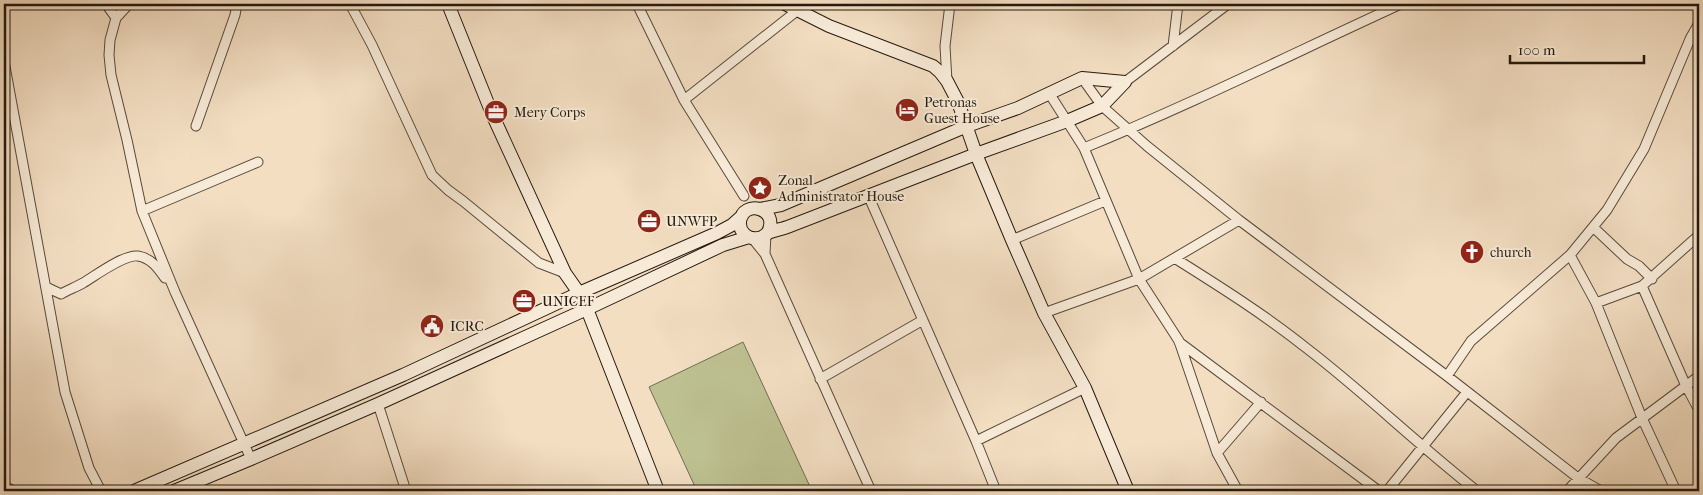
<svg xmlns="http://www.w3.org/2000/svg" width="1703" height="495" font-family="'IM FELL French Canon',serif">
	<style>
		.green { fill: #bdc192; stroke: #706d50 }
		.lines { fill: none; stroke-linecap: round; stroke-linejoin: round }
		.street-casing { stroke: #584a3b; stroke-width: 11 }
		.secondary-casing { stroke: #24190e; stroke-width: 14 }
		.street { stroke: #f7ead7; stroke-width: 9 }
		.secondary { stroke: #f7ead7; stroke-width: 12 }
		.labels { text-anchor: middle; dominant-baseline: central; stroke-width: 4; stroke-linejoin: round; paint-order: stroke }
		.poi-label { font-size: 14px; fill: #24190e; stroke: #f7ead7; text-anchor: start }
	</style>
	<rect width="100%" height="100%" fill="#f3dec2"/>
	<filter id="stains"><feTurbulence type="fractalNoise" baseFrequency=".004" numOctaves="4"/><feColorMatrix values="0 0 0 0 .2 0 0 0 0 .09 0 0 0 0 .02 0 0 0 .5 -.17"/></filter>
	<radialGradient id="worn" r=".72"><stop offset=".6" stop-color="#630" stop-opacity="0"/><stop offset="1" stop-color="#630" stop-opacity=".3"/></radialGradient>
	<path class="green" d="M743 342 812 491H697L649 387Z"/>
	<g class="lines">
		<g class="street-casing">
			<path id="street" d="M106 4 116 18
				M129 4 116 18 110 40 109 55 111 75 127 140 142 211 175 292 251 459
				M350 4 372 45 432 175 448 190 463 201 539 263 565 273
				M637 4 684 100 744 196
				M1173 46 1178 4
				M4 61 65 392 89 468 101 491
				M1082 78 1102 106 1147 146 1239 220 1447 376 1578 478 1601 491
				M947 81 945 46 950 4
				M1125 82 1228 4
				M1049 93 1084 148 1139 279 1179 341 1217 453 1238 491
				M684 100 798 10
				M196 126 235 15 237 4
				M1084 148C1192 104 1296 52 1401 4
				M868 195 976 441 996 491
				M142 211 258 162
				M1593 227 1627 259 1639 266 1652 279
				M752 238 765 254 766 234
				M1012 240 1105 201
				M765 254 871 491
				M1570 255 1596 303 1642 418 1676 491
				M1176 259C1219 286 1265 315 1305 347 1364 392 1418 445 1477 491
				M1642 286 1686 386 1699 410
				M46 287 61 294C68 290 76 287 83 283 95 276 124 254 138 256 151 258 158 268 165 278
				M1596 303 1642 286 1699 235
				M1044 313 1139 279 1239 220
				M1179 342 1379 491
				M1447 376 1471 341 1570 255 1607 210 1644 149 1690 39 1699 23
				M820 379 923 320
				M378 404 406 491
				M976 441 1085 388
				M1217 453 1261 402
				M4 486 14 491
				M1387 491 1467 392
				M1567 491 1616 438 1699 376"/>
		</g>
		<g class="secondary-casing">
			<path id="secondary" d="M448 4 493 116 565 273 579 293 587 309 658 491
				M785 4 829 26 933 66 940 72 947 81 958 102 976 154 1012 240 1044 313 1085 388 1128 491
				M760 209 781 205 967 126 1018 108 1082 78 1125 82
				M767 234C782 208 742 198 740 222 739 232 748 240 758 238 762 238 764 235 768 233 774 230 783 229 790 226L976 154 1067 121 1102 106 1125 82
				M134 491 403 375 579 293 717 233 732 225 742 216
				M174 491 251 459 378 404 587 309 723 245 749 237"/>
		</g>
		<use href="#street" class="street"/>
		<use href="#secondary" class="secondary"/>
	</g>
	<defs>
		<g id="hotel-disc" transform="scale(1.25)"><circle r="9.5" fill="#8f2418" stroke="#f7ead7"/><path d="M-6-4.5h1.5V1H6V5H4.5V3h-9V5H-6ZM-4 0a1.8 1.8 0 1 1 3.6 0ZM.5 0V-2.5h3Q6-2.5 6 0Z" fill="#fff"/></g>
		<g id="office-disc" transform="scale(1.25)"><circle r="9.5" fill="#8f2418" stroke="#f7ead7"/><path d="M-6-3h4V-5.5h4V-3h4V5H-6ZM-1-4.5V-3h2v-1.5ZM-6 0V1H6V0Z" fill="#fff"/></g>
		<g id="sight-disc" transform="scale(1.25)"><circle r="9.5" fill="#8f2418" stroke="#f7ead7"/><path d="M0-6L1.8-2.2L6-1.7L2.9 1.2L3.7 5.4L0 3.3L-3.7 5.4L-2.9 1.2L-6-1.7L-1.8-2.2Z" fill="#fff"/></g>
		<g id="church-disc" transform="scale(1.25)"><circle r="9.5" fill="#8f2418" stroke="#f7ead7"/><path d="M-1.2-6h2.4v3.5h3.3v2.4h-3.3V6h-2.4V-.1h-3.3v-2.4h3.3Z" fill="#fff"/></g>
		<g id="civic-disc" transform="scale(1.25)"><circle r="9.5" fill="#8f2418" stroke="#f7ead7"/><path d="M-.6-6.5H3V-4.5H.6V-3L4-1V1h2V6H-6V1h2V-1L-.6-3ZM-1.2 2.5V6h2.4V2.5Z" fill="#fff"/></g>
	</defs>
	<g fill-rule="evenodd">
		<use href="#hotel-disc" x="907" y="110"/>
		<use href="#office-disc" x="496" y="112"/>
		<use href="#sight-disc" x="760" y="188"/>
		<use href="#office-disc" x="649" y="221"/>
		<use href="#church-disc" x="1472" y="252"/>
		<use href="#office-disc" x="524" y="301"/>
		<use href="#civic-disc" x="432" y="326"/>
	</g>
	<g class="labels">
		<g class="poi-label">
			<text x="924" y="102">Petronas<tspan x="924" dy="16">Guest House</tspan></text>
			<text x="514" y="112">Mery Corps</text>
			<text x="778" y="180">Zonal<tspan x="778" dy="16">Administrator House</tspan></text>
			<text x="666" y="221">UNWFP</text>
			<text x="1490" y="252">church</text>
			<text x="542" y="301">UNICEF</text>
			<text x="450" y="326">ICRC</text>
		</g>
	</g>
	<rect width="1703" height="495" fill="none" stroke="#f3dec2" stroke-width="20"/>
	<rect x="5" y="5" width="1693" height="485" fill="none" stroke="#24190e" stroke-width="2.5"/>
	<rect x="10" y="10" width="1683" height="475" fill="none" stroke="#24190e"/>
	<path d="M1510 55v8h134v-8" fill="none" stroke="#24190e" stroke-width="2.5"/>
	<text x="1518" y="55" font-size="15" fill="#24190e" stroke="#f7ead7" stroke-width="4" paint-order="stroke">100 m</text>
	<rect width="100%" height="100%" filter="url(#stains)"/>
	<rect width="100%" height="100%" fill="url(#worn)"/>
</svg>
